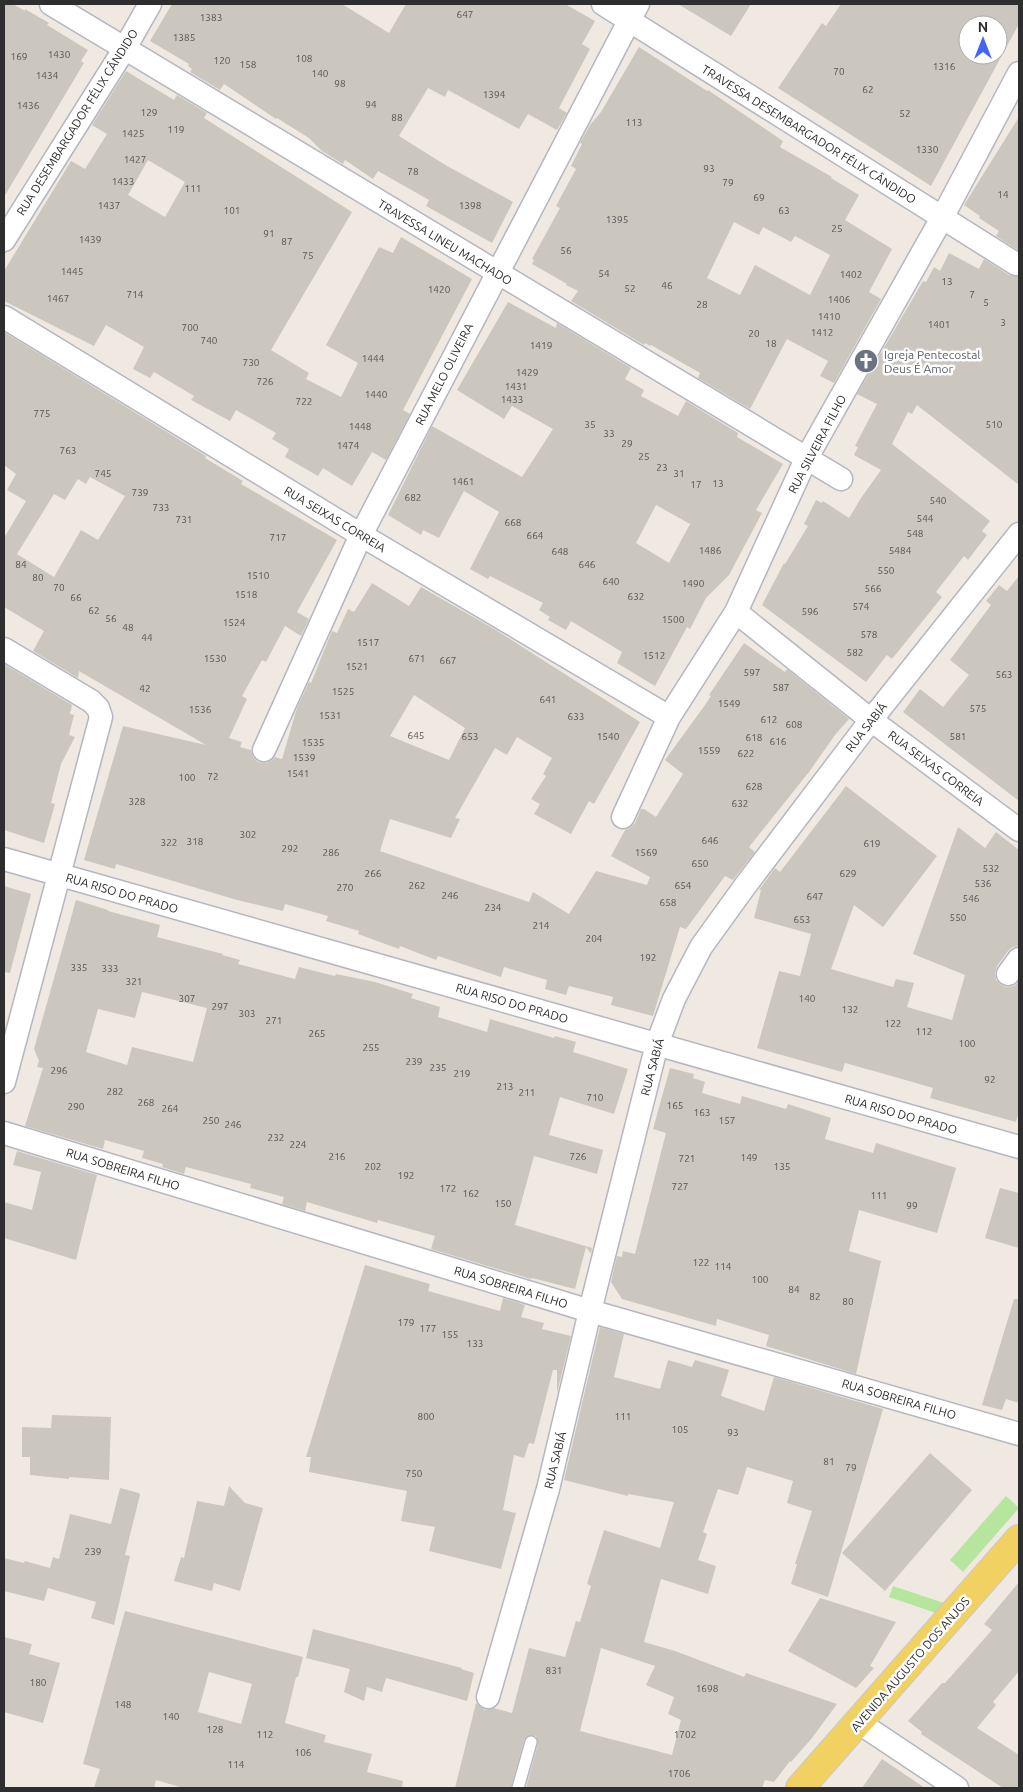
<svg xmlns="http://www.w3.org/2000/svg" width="1023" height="1792" font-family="Ubuntu,sans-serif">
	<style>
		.green { fill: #b6e59e }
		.building { fill: #cbc7bf; fill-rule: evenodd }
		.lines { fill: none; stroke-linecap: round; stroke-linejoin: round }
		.service-casing { stroke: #b4b7c1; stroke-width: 14 }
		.minor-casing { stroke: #b4b7c1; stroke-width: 25 }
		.primary-casing { stroke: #c9c9c9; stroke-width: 30 }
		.service { stroke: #fff; stroke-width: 11 }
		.minor { stroke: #fff; stroke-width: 22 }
		.primary { stroke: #f2d163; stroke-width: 28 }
		.labels { text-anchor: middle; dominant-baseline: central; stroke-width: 5; stroke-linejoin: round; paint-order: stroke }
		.number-label { font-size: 10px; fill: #555452 }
		.street-label { font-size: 12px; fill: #2e2e2e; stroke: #fff }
		.worship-label { font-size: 12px; fill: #5b616d; stroke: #fff; text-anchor: start }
	</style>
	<rect width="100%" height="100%" fill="#efe9e1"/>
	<path class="green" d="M1006 1496 1019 1508 963 1572 950 1560Z
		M893 1586 950 1605 942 1615 889 1597Z"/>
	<path class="building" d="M4 4H13L25 11V9L49 23 47 25 88 50 81 61 84 63 4 197Z
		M172 4H342L389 33 406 4H565L595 21 582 44 590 49 559 108 567 113 557 130 528 114 519 129 448 90 445 97 428 88 399 136 447 166 513 202 492 243 426 206 429 200 378 171 373 179 345 160 343 164 322 151 309 138 277 118 276 119 224 84 220 90 190 72 192 69 188 66 189 64 150 41Z
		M678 4H751L731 36Z
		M841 4H1019V24L931 186 778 88 822 23 826 26ZM968 25H998V55H968Z
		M639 47 707 91 708 90 783 141 780 147 832 177 831 178 859 195 845 220 892 249 869 292 881 299 834 383 820 376 828 361 787 339 750 409 698 378 700 373 651 345 650 346 645 343 644 345 571 301 578 291 566 285 567 284 532 264 534 260 532 259 560 208 556 206 576 169 571 166 582 144 580 143 590 125 601 112ZM734 222 759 235 763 227 791 242 795 236 830 255 810 295 755 265 740 295 707 278Z
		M126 71 174 100 177 95 207 113 204 118 352 212 271 350 309 373 306 379 341 397 358 363 326 345 379 247 393 253 401 237 472 279 403 410 410 414 386 460 372 452 352 486 323 468 318 476 285 457 289 449 272 439 276 433 236 410 230 421 191 400 194 396 154 372 150 378 133 369 144 347 106 325 94 346 4 301V271L71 161 85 169 107 134 92 125ZM148 160 185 182 165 217 128 195Z
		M1019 117V251L996 236 999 231 979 218 980 216 964 205Z
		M949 253 979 269 984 259 1009 275 1019 276V485L917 405 912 414 908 412 892 444 990 521 982 531 987 535 968 560 964 556 936 592 942 597 892 659 887 655 866 682 762 605 784 563 785 564 808 526 804 524 816 500 822 503 823 501 849 518 861 498 881 470 854 455 858 447 855 446 877 404 857 394 923 281 926 282 934 267 940 271Z
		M508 302 556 328 557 323 631 368 625 379 644 390 641 396 678 416 686 401 738 433 737 437 783 464 756 510 762 513 729 575 706 598 690 629 687 627 655 686 617 663 622 652 571 621 566 630 548 620 550 617 539 610 543 603 490 576 488 579 470 569 499 512 464 491 439 538 423 530 421 535 388 515 432 426 522 477 553 429 512 406 504 419 457 390ZM656 505 690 524 669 563 636 543Z
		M4 332 206 456 205 458 243 481 241 484 337 540 297 612 309 619 301 636 285 626 266 662 262 660 242 696 247 699 229 738 242 742 240 747 251 750 253 757 258 762 266 763 271 761 275 757 282 759 297 708 309 682 311 683 332 631 337 633 348 609 354 612 372 583 409 606 421 587 496 630 640 722 594 804 589 801 571 834 534 814 540 804 531 799 546 776 543 774 552 758 517 737 507 755 495 748 455 818 460 819 451 838 390 819 380 851 529 902 533 892 569 914 596 871 647 885 650 877 611 856 625 830 630 828 635 823 641 809H644L656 817 683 774 665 760 705 705 711 696 709 695 744 643 785 672 787 669 849 719 835 735 809 772 749 847 755 852 733 880 725 876 686 929 680 927 653 1016 611 1005 613 997 569 986 566 995 545 989 547 980 504 967 501 977 438 956 436 960 400 946 399 949 358 934 359 931 326 921 328 916 285 904 283 911 237 900 116 864 115 869 84 860 123 726 206 745 79 671 78 678 33 651 44 631 4 607V538L26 501 7 490 16 474 4 465ZM90 477 125 496 98 540 81 530 54 577 17 554 54 494 65 500 78 479 86 484ZM414 695 465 728 449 760 390 736Z
		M1019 576V801L903 712 920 689 943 707 969 675 950 660 991 605 986 601 999 585 1007 591Z
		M4 664 72 705 70 714 74 715 69 735 75 737 61 764 51 803 55 804 44 843 4 830Z
		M846 786 937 856 883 927 854 905 831 969 893 987 896 979 914 983 907 1007 952 1020 965 975 913 954 958 827 985 848 996 832 1019 850V946L1013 947 1008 951 997 966 995 973 996 980 1000 984 1006 987 1014 986 1019 981V1111L1016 1122 930 1098 933 1088 888 1075 845 1063 842 1072 757 1048 779 971 800 976 811 934 754 918 761 890H759L775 868 780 872Z
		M4 886 31 894 10 973 4 972Z
		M76 900 108 910V911L160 925 157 937 223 954 222 955 240 960 238 964 295 979 299 967 335 976 336 974 375 982 413 994 411 998 440 1007 438 1017 487 1032 490 1019 554 1038 555 1036 576 1042 573 1052 628 1069 614 1114 560 1097 549 1135 603 1150 597 1174 534 1156 515 1225 592 1248 591 1254 586 1247 575 1289 532 1278 531 1279 431 1249 435 1236 378 1220 377 1223 307 1202 305 1211 282 1204 284 1197 250 1188 251 1184 186 1167 184 1174 162 1167 163 1164 142 1158 144 1151 105 1140 103 1149 25 1126 43 1068 37 1067 39 1061 34 1049ZM142 992 207 1008 193 1062 132 1047 127 1065 86 1052 98 1009 135 1018Z
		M670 1068 694 1074 693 1078 705 1082 702 1093 740 1104 742 1096 786 1109 788 1104 831 1118 825 1139 873 1153 876 1143 956 1168 937 1233 859 1210 849 1251 881 1261 856 1374 766 1346 769 1335 717 1319 716 1326 622 1299 611 1282 617 1256 622 1257 623 1251 635 1254 666 1133 653 1129Z
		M17 1151 97 1175 76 1260 4 1238V1202L32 1210 41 1172 13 1165Z
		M1000 1188 1019 1193V1248L985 1238Z
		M365 1265 430 1284 428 1291 500 1311 503 1298 525 1305 521 1317 544 1323 542 1329 571 1336 557 1393V1370H553L534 1444 529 1443 524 1458 514 1455 503 1510 516 1513 501 1569 429 1551 435 1527 401 1521 407 1491 309 1472 311 1457H306Z
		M1014 1299H1019V1403L1006 1399 1002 1410 982 1405Z
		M600 1327 624 1334 614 1377 660 1389 668 1360 692 1367 695 1360 729 1370 721 1396 764 1411 774 1377 883 1409 828 1597 791 1584 797 1564H795L812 1511 787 1503 793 1481 747 1467 738 1495 718 1489 703 1532 707 1534 698 1560 716 1566 708 1594 661 1579 644 1642 675 1651 744 1677 746 1673 837 1704 812 1738 791 1762 790 1761 774 1782 765 1780 762 1788H526L538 1744 536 1736 530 1735 524 1740 511 1788H455L476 1703 485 1710 494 1708 512 1713 529 1648 565 1657 576 1621 580 1622 591 1586 587 1584 604 1530 660 1548 674 1502 628 1494V1496L564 1480ZM601 1648 655 1666 646 1685 674 1697 668 1714 681 1720 672 1755 580 1731Z
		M52 1415 111 1417 109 1480 69 1477V1479L30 1475V1457H22V1427L51 1428Z
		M930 1453 972 1490 885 1591 842 1553Z
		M229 1486 245 1503 263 1508 240 1591 214 1583 212 1591 174 1581 181 1557 184 1558 197 1501 224 1506Z
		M120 1488 139 1493 140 1495 125 1555 130 1556 114 1625 91 1618 96 1602 48 1588 44 1601 4 1591V1558L24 1563 25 1561 50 1568 53 1557 59 1559 70 1514 111 1524Z
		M1019 1582V1671L993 1702 996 1705 977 1728 1019 1755V1788H1003L921 1734 922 1732 908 1721 942 1683H945L992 1630 984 1624Z
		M820 1598 896 1622 870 1666 874 1668 856 1688 788 1651Z
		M125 1611 303 1657 298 1677H296L285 1723 326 1735 324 1742 372 1754 367 1772 403 1781 402 1788H183L156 1780 154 1788H94L100 1769 83 1764ZM209 1672 252 1684 241 1724 198 1712Z
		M313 1629 462 1668 461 1669 474 1673 467 1701 386 1678 382 1692 367 1687 364 1701 344 1692 350 1669 306 1658Z
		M4 1637 32 1644 29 1654 60 1663 43 1723 4 1712Z
		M882 1759 925 1788H862Z"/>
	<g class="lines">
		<g class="service-casing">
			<path id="service" d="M518 1788 531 1742"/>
		</g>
		<g class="minor-casing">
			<path id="minor" d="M51 4 841 479
				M603 4 1016 264
				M4 240 125 48 150 4
				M4 317 361 535 669 717
				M736 612 871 720 1019 830
				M4 649 91 701 98 708 101 717 4 1082
				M264 750 361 535 638 4
				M623 817 669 717 736 612 806 459 942 218 1019 73
				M4 859 1019 1147
				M1008 974 1019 959
				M4 1133 590 1311 1019 1434
				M488 1697 548 1489 590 1311 657 1044 674 999 701 947 745 886 871 720 1019 534
				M858 1722 957 1788"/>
		</g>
		<g class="primary-casing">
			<path id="primary" d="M800 1788 1019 1539"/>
		</g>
		<use href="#service" class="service"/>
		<use href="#minor" class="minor"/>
		<use href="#primary" class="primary"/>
	</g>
	<defs>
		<g id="church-disc" transform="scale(1.25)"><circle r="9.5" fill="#6b7280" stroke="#fff"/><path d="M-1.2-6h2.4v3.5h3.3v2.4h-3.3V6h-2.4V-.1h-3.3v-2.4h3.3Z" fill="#fff"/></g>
	</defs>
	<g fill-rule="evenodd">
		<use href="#church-disc" x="866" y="361"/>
	</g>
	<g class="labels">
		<g class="number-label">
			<text x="465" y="14">647</text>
			<text x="211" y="17">1383</text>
			<text x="184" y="37">1385</text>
			<text x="59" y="54">1430</text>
			<text x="19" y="56">169</text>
			<text x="304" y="58">108</text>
			<text x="222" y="60">120</text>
			<text x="248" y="64">158</text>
			<text x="944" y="66">1316</text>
			<text x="839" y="71">70</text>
			<text x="320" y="73">140</text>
			<text x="47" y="75">1434</text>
			<text x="340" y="83">98</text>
			<text x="868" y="89">62</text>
			<text x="494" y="94">1394</text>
			<text x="371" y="104">94</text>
			<text x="28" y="105">1436</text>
			<text x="149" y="112">129</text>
			<text x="905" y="113">52</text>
			<text x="397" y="117">88</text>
			<text x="634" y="122">113</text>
			<text x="176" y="129">119</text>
			<text x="133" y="133">1425</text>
			<text x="927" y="149">1330</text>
			<text x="135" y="159">1427</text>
			<text x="709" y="168">93</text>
			<text x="413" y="171">78</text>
			<text x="123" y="181">1433</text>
			<text x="728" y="182">79</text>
			<text x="193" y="188">111</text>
			<text x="1003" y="194">14</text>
			<text x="759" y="197">69</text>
			<text x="109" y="205">1437</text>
			<text x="470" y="205">1398</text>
			<text x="232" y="210">101</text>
			<text x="784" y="210">63</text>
			<text x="617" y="219">1395</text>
			<text x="837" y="228">25</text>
			<text x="269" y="233">91</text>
			<text x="90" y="239">1439</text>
			<text x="287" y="241">87</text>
			<text x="566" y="250">56</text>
			<text x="308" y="255">75</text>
			<text x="72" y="271">1445</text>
			<text x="604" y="273">54</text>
			<text x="851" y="274">1402</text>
			<text x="947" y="281">13</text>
			<text x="667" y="285">46</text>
			<text x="630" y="288">52</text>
			<text x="439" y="289">1420</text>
			<text x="135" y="294">714</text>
			<text x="972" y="294">7</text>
			<text x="58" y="298">1467</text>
			<text x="839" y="299">1406</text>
			<text x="986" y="302">5</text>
			<text x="702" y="304">28</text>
			<text x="829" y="316">1410</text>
			<text x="1003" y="322">3</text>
			<text x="939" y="324">1401</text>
			<text x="190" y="327">700</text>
			<text x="822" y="332">1412</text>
			<text x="754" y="333">20</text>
			<text x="209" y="340">740</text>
			<text x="771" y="343">18</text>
			<text x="541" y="345">1419</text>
			<text x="373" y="358">1444</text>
			<text x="251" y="362">730</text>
			<text x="527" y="372">1429</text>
			<text x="265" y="381">726</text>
			<text x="516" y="386">1431</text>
			<text x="376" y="394">1440</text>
			<text x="512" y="399">1433</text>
			<text x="304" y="401">722</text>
			<text x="42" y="413">775</text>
			<text x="590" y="424">35</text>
			<text x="994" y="424">510</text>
			<text x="360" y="426">1448</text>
			<text x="609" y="433">33</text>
			<text x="627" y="443">29</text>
			<text x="348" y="445">1474</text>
			<text x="68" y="450">763</text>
			<text x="644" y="456">25</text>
			<text x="662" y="467">23</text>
			<text x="103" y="473">745</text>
			<text x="679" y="473">31</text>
			<text x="463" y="481">1461</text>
			<text x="718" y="483">13</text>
			<text x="696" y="484">17</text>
			<text x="140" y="492">739</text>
			<text x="413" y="497">682</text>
			<text x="938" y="500">540</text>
			<text x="161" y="507">733</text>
			<text x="925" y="518">544</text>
			<text x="184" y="519">731</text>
			<text x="513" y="522">668</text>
			<text x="915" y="533">548</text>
			<text x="535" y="535">664</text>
			<text x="278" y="537">717</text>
			<text x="710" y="550">1486</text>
			<text x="900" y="550">5484</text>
			<text x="560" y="551">648</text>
			<text x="21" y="564">84</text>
			<text x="587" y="564">646</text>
			<text x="886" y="570">550</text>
			<text x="258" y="575">1510</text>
			<text x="38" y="577">80</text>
			<text x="611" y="581">640</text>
			<text x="693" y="583">1490</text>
			<text x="59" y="587">70</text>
			<text x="873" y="588">566</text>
			<text x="246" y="594">1518</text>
			<text x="636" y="596">632</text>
			<text x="76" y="597">66</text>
			<text x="861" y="606">574</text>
			<text x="94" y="610">62</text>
			<text x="810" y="611">596</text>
			<text x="111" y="618">56</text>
			<text x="673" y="619">1500</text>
			<text x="234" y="622">1524</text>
			<text x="128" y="627">48</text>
			<text x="869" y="634">578</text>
			<text x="147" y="637">44</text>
			<text x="368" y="642">1517</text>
			<text x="855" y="652">582</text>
			<text x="654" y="655">1512</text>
			<text x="215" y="658">1530</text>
			<text x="417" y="658">671</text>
			<text x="448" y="660">667</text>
			<text x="357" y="666">1521</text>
			<text x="752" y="672">597</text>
			<text x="1004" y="674">563</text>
			<text x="781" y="687">587</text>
			<text x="145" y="688">42</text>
			<text x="343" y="691">1525</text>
			<text x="548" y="699">641</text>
			<text x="729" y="703">1549</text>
			<text x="978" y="708">575</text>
			<text x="200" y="709">1536</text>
			<text x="330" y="715">1531</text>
			<text x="576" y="716">633</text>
			<text x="769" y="719">612</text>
			<text x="794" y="724">608</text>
			<text x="416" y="735">645</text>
			<text x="470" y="736">653</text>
			<text x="608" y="736">1540</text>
			<text x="958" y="736">581</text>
			<text x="754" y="737">618</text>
			<text x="778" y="741">616</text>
			<text x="313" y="742">1535</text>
			<text x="709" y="750">1559</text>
			<text x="746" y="753">622</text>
			<text x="304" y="757">1539</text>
			<text x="298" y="773">1541</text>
			<text x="213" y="776">72</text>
			<text x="187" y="777">100</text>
			<text x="754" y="786">628</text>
			<text x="137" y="801">328</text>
			<text x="740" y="803">632</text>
			<text x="248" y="834">302</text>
			<text x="710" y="840">646</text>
			<text x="195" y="841">318</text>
			<text x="169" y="842">322</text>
			<text x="872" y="843">619</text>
			<text x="290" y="848">292</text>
			<text x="331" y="852">286</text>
			<text x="646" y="852">1569</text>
			<text x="700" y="863">650</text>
			<text x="991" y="868">532</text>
			<text x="373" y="873">266</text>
			<text x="848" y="873">629</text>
			<text x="983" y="883">536</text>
			<text x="417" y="885">262</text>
			<text x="683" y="885">654</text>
			<text x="345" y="887">270</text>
			<text x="450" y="895">246</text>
			<text x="815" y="896">647</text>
			<text x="971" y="898">546</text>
			<text x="668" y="902">658</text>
			<text x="493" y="907">234</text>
			<text x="958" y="917">550</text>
			<text x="802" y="919">653</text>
			<text x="541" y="925">214</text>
			<text x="594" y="938">204</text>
			<text x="648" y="957">192</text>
			<text x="79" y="967">335</text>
			<text x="110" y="968">333</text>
			<text x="134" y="981">321</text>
			<text x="187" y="998">307</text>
			<text x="807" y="998">140</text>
			<text x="220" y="1006">297</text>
			<text x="850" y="1009">132</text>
			<text x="247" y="1013">303</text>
			<text x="274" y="1020">271</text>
			<text x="893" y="1023">122</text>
			<text x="924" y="1031">112</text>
			<text x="317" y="1033">265</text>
			<text x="967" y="1043">100</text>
			<text x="371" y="1047">255</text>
			<text x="414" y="1061">239</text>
			<text x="438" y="1067">235</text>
			<text x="59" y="1070">296</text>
			<text x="462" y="1073">219</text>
			<text x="990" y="1079">92</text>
			<text x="505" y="1086">213</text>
			<text x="115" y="1091">282</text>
			<text x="527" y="1092">211</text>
			<text x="595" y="1097">710</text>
			<text x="146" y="1102">268</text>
			<text x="675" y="1105">165</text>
			<text x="76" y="1106">290</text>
			<text x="170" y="1108">264</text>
			<text x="702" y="1112">163</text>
			<text x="211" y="1120">250</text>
			<text x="727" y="1120">157</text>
			<text x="233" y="1124">246</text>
			<text x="276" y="1137">232</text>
			<text x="298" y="1144">224</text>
			<text x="337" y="1156">216</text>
			<text x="578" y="1156">726</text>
			<text x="749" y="1157">149</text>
			<text x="687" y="1158">721</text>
			<text x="373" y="1166">202</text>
			<text x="782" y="1166">135</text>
			<text x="406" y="1175">192</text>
			<text x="680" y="1186">727</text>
			<text x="448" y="1188">172</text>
			<text x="471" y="1193">162</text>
			<text x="879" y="1195">111</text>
			<text x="503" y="1203">150</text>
			<text x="912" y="1205">99</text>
			<text x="701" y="1262">122</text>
			<text x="723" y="1266">114</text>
			<text x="760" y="1279">100</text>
			<text x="794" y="1289">84</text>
			<text x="815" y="1296">82</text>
			<text x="848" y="1301">80</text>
			<text x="406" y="1322">179</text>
			<text x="428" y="1328">177</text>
			<text x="450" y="1334">155</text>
			<text x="475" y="1343">133</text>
			<text x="426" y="1416">800</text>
			<text x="623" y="1416">111</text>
			<text x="680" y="1429">105</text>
			<text x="733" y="1432">93</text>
			<text x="829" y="1461">81</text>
			<text x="851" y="1467">79</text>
			<text x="414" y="1473">750</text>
			<text x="93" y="1551">239</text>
			<text x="554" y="1670">831</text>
			<text x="38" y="1682">180</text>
			<text x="707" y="1688">1698</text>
			<text x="123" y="1704">148</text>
			<text x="171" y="1716">140</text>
			<text x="215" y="1729">128</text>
			<text x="265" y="1734">112</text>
			<text x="685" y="1734">1702</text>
			<text x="303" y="1752">106</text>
			<text x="236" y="1764">114</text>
			<text x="679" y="1773">1706</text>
		</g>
		<g class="street-label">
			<text transform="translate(77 122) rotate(-58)">RUA DESEMBARGADOR FÉLIX CÂNDIDO</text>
			<text transform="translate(809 134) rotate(32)">TRAVESSA DESEMBARGADOR FÉLIX CÂNDIDO</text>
			<text transform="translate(445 242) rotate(31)">TRAVESSA LINEU MACHADO</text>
			<text transform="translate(444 374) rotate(-63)">RUA MELO OLIVEIRA</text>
			<text transform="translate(817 444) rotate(-62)">RUA SILVEIRA FILHO</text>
			<text transform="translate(335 519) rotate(31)">RUA SEIXAS CORREIA</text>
			<text transform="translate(866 727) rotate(-52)">RUA SABIÁ</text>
			<text transform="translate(936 768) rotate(37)">RUA SEIXAS CORREIA</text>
			<text transform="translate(122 893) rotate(16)">RUA RISO DO PRADO</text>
			<text transform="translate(512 1003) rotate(16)">RUA RISO DO PRADO</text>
			<text transform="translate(652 1067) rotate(-75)">RUA SABIÁ</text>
			<text transform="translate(901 1114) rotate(16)">RUA RISO DO PRADO</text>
			<text transform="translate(123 1169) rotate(17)">RUA SOBREIRA FILHO</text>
			<text transform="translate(511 1287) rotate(17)">RUA SOBREIRA FILHO</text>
			<text transform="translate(899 1399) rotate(16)">RUA SOBREIRA FILHO</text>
			<text transform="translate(555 1460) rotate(-76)">RUA SABIÁ</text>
			<text transform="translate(910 1664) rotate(-49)">AVENIDA AUGUSTO DOS ANJOS</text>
		</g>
		<g class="worship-label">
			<text x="884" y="354">Igreja Pentecostal<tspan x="884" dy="14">Deus É Amor</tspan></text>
		</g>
	</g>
	<rect width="1023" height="1792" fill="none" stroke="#2e2e2e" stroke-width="10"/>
	<g transform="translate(983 40)"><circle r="24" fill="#ffffff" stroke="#ababab"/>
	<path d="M0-4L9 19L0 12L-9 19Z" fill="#4264fb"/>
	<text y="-8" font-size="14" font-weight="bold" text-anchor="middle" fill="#2e2e2e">N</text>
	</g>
</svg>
